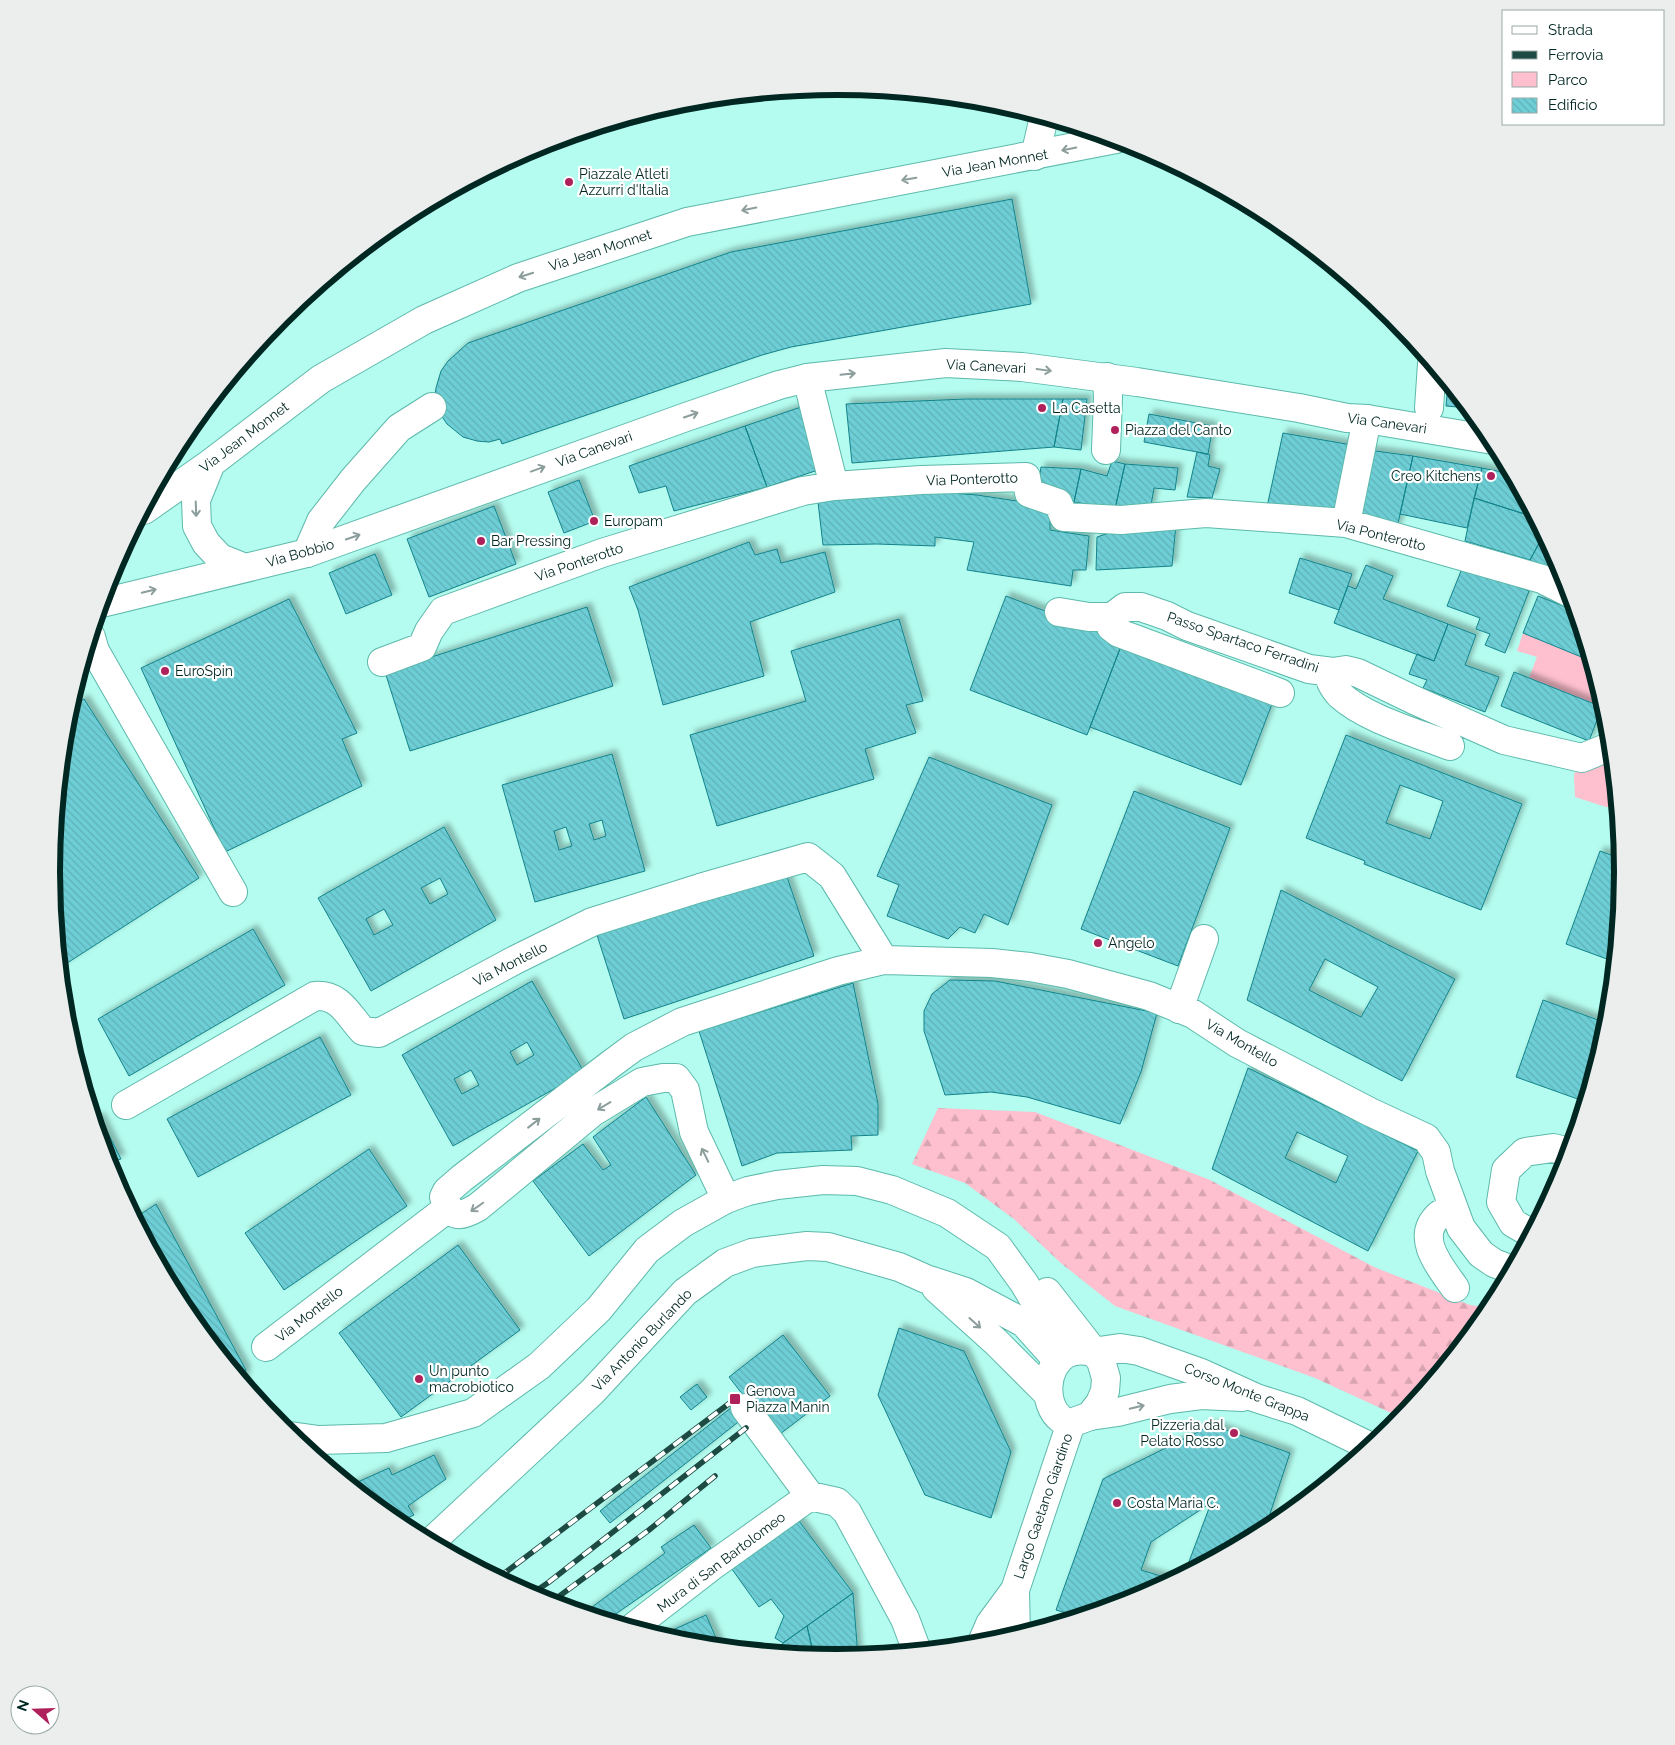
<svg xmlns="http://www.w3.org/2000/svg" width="1675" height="1745" font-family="Raleway,sans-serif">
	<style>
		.green { fill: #febfce }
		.forest { fill: url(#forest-firs) }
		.building { fill: url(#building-back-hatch); stroke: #13838b; fill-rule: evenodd; filter: url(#shadow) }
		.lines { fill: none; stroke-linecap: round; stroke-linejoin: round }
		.minor-casing { stroke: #5cb9ab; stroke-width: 30 }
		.major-casing { stroke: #5cb9ab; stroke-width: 30 }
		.minor { stroke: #fff; stroke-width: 28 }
		.major { stroke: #fff; stroke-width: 28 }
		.rail-casing { stroke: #1d4a43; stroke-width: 5.5 }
		.rail { stroke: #fff; stroke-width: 4; stroke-dasharray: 11; stroke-linecap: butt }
		.oneway { stroke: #8c9e9c }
		.poi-dot { fill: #af215b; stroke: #fff; stroke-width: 2 }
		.labels { text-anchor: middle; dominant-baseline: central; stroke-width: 4.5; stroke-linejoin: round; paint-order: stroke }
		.street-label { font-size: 14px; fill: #002722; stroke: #fff }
		.poi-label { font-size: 14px; fill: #002722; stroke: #fff; text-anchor: start }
		.rim { fill: none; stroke: #002722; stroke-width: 6 }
	</style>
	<defs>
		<pattern id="forest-firs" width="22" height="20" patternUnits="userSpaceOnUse" patternTransform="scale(1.25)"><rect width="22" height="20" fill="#febfce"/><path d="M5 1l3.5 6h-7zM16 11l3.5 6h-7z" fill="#d8a4b1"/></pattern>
		<pattern id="building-back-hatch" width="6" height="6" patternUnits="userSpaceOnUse" patternTransform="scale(1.25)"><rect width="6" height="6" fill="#6eced6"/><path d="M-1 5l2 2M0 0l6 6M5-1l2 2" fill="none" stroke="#5eb1b7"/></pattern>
		<filter id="shadow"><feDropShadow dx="4.5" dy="-4.5" stdDeviation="2.5" flood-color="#0004"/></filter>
	</defs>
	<rect width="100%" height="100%" fill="#b4fcef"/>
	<path class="green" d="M1523 633 1591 661 1604 703 1602 707 1529 678 1537 657 1517 651Z
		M1612 754 1617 807H1606L1575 797 1574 776 1577 765Z"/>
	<path class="forest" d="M938 1108 1035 1112 1210 1180 1374 1267 1470 1305 1492 1308 1402 1418 1315 1378 1115 1306 1062 1264 1014 1219 965 1183 912 1164Z"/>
	<path class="building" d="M1012 199 1031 304 791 347 762 355 502 444 500 439 489 442 477 441 463 437 447 424 439 412 435 396 436 388 441 371 448 361 468 343 731 252Z
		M1448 383 1469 408 1446 406Z
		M966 399H1063L1054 447 852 463 846 404Z
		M1063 399H1087L1081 450 1054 447Z
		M801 407 821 469 767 487 745 426Z
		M1149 414 1213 426 1208 454 1144 442Z
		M745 426 767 487 674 511 666 486 639 493 629 466Z
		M1283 433 1352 445 1339 518 1267 507Z
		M1368 450 1413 456 1397 528 1361 520Z
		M1197 452 1210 455 1208 466 1220 469 1212 498 1187 497Z
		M1413 456 1482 468 1467 528 1400 514Z
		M1112 461 1125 464 1115 509 1074 502 1081 469 1107 476Z
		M1125 464 1178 468 1175 490 1154 488 1150 511 1115 509Z
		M1041 467 1081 469 1074 502 1037 493Z
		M1482 468 1512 474 1534 517 1474 498Z
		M579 480 595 521 564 533 548 492Z
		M937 492 977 495 1050 506V530L1089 536 1086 570H1073L1071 586 967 570 974 542 935 537V546L877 544 823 545 818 502 888 494Z
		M1474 498 1534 517 1544 534 1530 560 1465 541Z
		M494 506 516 564 429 597 407 539Z
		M1176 524 1172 566 1096 570 1097 537 1130 526Z
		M1544 534 1564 572 1567 580 1530 560Z
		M749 542 755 555 777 549 781 563 825 552 835 592 750 622 764 676 663 705 638 610 629 587Z
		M375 554 392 595 346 614 329 573Z
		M1300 558 1352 574 1339 610 1289 593Z
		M1366 565 1393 576 1383 599 1448 624 1434 661 1334 623 1348 586 1356 589Z
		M1463 566 1529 591 1505 653 1485 645 1490 634 1476 629 1480 618 1447 606Z
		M1006 596 1123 641 1087 735 970 690Z
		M1538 596 1576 611 1591 661 1523 633Z
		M289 599 357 733 342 739 362 786 225 852 141 668Z
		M587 607 613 686 410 751 385 672Z
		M899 619 923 701 906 705 916 733 865 749 874 779 717 826 690 735 806 701 791 651Z
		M1448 624 1476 635 1465 665 1499 677 1485 712 1423 688 1427 680 1409 674 1417 654 1434 661Z
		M1121 646 1272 704 1241 785 1090 727Z
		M1514 672 1602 707 1589 741 1501 706Z
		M84 699 199 878 61 967 51 872 66 719 70 708Z
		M1346 735 1522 804 1481 910 1364 864 1365 861 1306 838ZM1400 785 1443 801 1430 839 1386 823Z
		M612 754 645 871 535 902 502 785ZM602 820 606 836 594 840 589 824ZM566 827 572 846 559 850 554 831Z
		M929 757 1052 805 1008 925 984 914 975 933 960 927 948 939 887 916 899 885 877 876Z
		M1134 791 1230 828 1178 966 1081 929Z
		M444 827 496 920 371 991 318 898ZM440 878 448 894 430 904 421 888ZM384 909 393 925 374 935 366 919Z
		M1600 851 1622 859 1624 873 1615 962 1566 944Z
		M786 874 814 956 624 1019 596 932Z
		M1281 890 1455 979 1402 1081 1247 1000ZM1325 959 1378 987 1361 1017 1309 990Z
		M253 929 285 985 129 1076 98 1019Z
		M950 980 995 981 1157 1013 1141 1072 1120 1124 1027 1097 991 1092 945 1095 924 1031V1011L932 994Z
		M532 981 584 1072 453 1146 402 1055ZM527 1042 534 1055 517 1065 510 1052ZM471 1070 479 1085 462 1094 454 1079Z
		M853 983 878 1104V1135L851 1136 852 1150 777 1153 742 1166 699 1031Z
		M1543 1000 1609 1024 1586 1102 1516 1077Z
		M320 1037 351 1095 198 1177 167 1119Z
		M1248 1068 1418 1151 1368 1251 1212 1169ZM1297 1132 1348 1156 1336 1183 1285 1158Z
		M646 1097 696 1175 589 1256 533 1181 583 1144 603 1170 611 1165 593 1137Z
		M100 1117 121 1159 108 1162 95 1119Z
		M369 1149 407 1206 284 1290 245 1233Z
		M156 1204 246 1370 244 1382 184 1309 135 1218Z
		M458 1245 520 1330 401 1417 339 1333Z
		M899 1328 964 1351 1011 1452 991 1518 925 1495 878 1395Z
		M783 1335 830 1396 776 1437 729 1377Z
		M697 1384 707 1397 691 1410 680 1397Z
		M732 1407 742 1419 610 1523 600 1511Z
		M1212 1425 1290 1453 1264 1532 1184 1575 1211 1503 1151 1542 1141 1570 1174 1580 1138 1599 1079 1617 1056 1610 1103 1479Z
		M434 1455 446 1479 408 1506 414 1515 396 1523 351 1485 389 1468 392 1475Z
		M796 1517 853 1593 783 1643 775 1638 784 1616 771 1599 759 1607 729 1565Z
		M694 1525 711 1548 607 1620 584 1613 665 1553 661 1547Z
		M853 1593 858 1657 837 1659 811 1656 813 1652 807 1626Z
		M706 1615 720 1647 684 1644 659 1636Z
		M807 1626 813 1652 811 1656 779 1653 783 1643Z"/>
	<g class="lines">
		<g class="minor-casing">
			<path id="minor" d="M1035 156 1044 117
				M807 378 834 486
				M1429 408 1432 364
				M1106 450 1108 398 1107 377
				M1346 523 1367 419
				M307 553 321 521 353 480 399 428 432 407
				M1059 612 1089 617H1112
				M91 637 95 651 233 892
				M382 662 422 647 429 631 443 611 602 553 803 491 834 486 921 480 1026 477 1029 493 1058 503 1064 517 1121 520 1206 513 1346 523 1542 579 1570 593
				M1333 672 1331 682C1333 686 1336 691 1340 695 1366 719 1417 733 1450 746
				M1280 693 1119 633 1111 627 1112 617 1125 607H1141L1167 616 1187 626 1309 669 1333 672 1346 670 1358 673 1414 700 1504 740 1582 758 1611 746
				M1179 1009 1204 939
				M126 1105 315 996C340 994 348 1015 363 1031L379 1033 517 959 592 922 700 888 808 857 832 876 884 960
				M726 1199 694 1132 685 1090 676 1078H663L642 1082 593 1112 478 1207C461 1217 451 1219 444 1197L447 1191 462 1178 611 1064 634 1047 682 1022 838 971 884 960 992 963 1030 967 1068 974 1149 996 1193 1014 1237 1043 1370 1112 1426 1138 1436 1152 1440 1171 1461 1228 1481 1254 1494 1263 1512 1270
				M1453 1209C1449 1211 1443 1212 1439 1215 1414 1238 1441 1268 1455 1288
				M1532 1234 1513 1223 1501 1202 1506 1170 1525 1152 1553 1148 1570 1152
				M936 1288 996 1342 1047 1393
				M266 1347 448 1208
				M1092 1352 1120 1348 1139 1351 1201 1373 1256 1398 1297 1411 1371 1447
				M745 1408 810 1496
				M1090 1416 1118 1412 1170 1399 1201 1395 1242 1397
				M810 1496 837 1502 847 1512 905 1619 917 1651
				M431 1542 592 1392 685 1292 725 1263 752 1253 807 1246 828 1247 899 1267 926 1279 966 1292 1024 1323 1058 1361
				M632 1628 716 1563 810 1496"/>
		</g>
		<g class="major-casing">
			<path id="major" d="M211 463 196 500 197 526 206 543 220 558 245 568
				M144 510 211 463 321 379 424 320 518 278 687 222 1116 139
				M102 603 307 553 686 417 779 385 807 378 946 363 1022 367 1137 382 1299 408 1347 418 1367 419 1493 440
				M1047 1292 1101 1361 1106 1378 1105 1391 1100 1403 1090 1416 1071 1423C1068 1422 1063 1421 1061 1419 1042 1405 1045 1365 1066 1354 1074 1350 1084 1350 1092 1352
				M290 1436 319 1440 386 1438 473 1413 539 1366 599 1309 647 1250 683 1223 726 1199 748 1191 777 1185 823 1180 857 1181 892 1190 947 1213 998 1247 1024 1283 1066 1354
				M1015 1590 1016 1636
				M981 1645 990 1624 1015 1590 1071 1423"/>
		</g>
		<use href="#minor" class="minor"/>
		<use href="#major" class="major"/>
		<g class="rail-casing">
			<path id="rail" d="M498 1578 735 1399
				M530 1595 549 1582 746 1428
				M550 1603 649 1530 715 1476"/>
		</g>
		<use href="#rail" class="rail"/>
	</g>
	<defs><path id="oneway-shaft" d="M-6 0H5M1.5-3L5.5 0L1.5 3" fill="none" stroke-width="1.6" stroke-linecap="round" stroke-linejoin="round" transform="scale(1.25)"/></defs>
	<g class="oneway">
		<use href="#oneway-shaft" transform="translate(1069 149) rotate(168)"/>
		<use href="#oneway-shaft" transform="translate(909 179) rotate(170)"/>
		<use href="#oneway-shaft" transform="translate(749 209) rotate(169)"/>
		<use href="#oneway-shaft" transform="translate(526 275) rotate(162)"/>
		<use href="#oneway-shaft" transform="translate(1044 370) rotate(8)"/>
		<use href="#oneway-shaft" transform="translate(848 374) rotate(-6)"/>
		<use href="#oneway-shaft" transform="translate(691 415) rotate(-19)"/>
		<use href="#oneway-shaft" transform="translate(538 469) rotate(-20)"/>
		<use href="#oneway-shaft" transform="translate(196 509) rotate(88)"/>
		<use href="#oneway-shaft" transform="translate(353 537) rotate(-19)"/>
		<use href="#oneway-shaft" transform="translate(149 591) rotate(-14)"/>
		<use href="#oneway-shaft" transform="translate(604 1106) rotate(149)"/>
		<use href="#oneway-shaft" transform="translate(534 1123) rotate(-38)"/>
		<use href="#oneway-shaft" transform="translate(705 1155) rotate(-116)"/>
		<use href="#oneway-shaft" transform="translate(477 1207) rotate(145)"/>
		<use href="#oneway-shaft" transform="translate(975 1323) rotate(42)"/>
		<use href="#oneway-shaft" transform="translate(1137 1407) rotate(-14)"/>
	</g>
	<g class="poi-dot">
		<circle cx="569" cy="182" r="5"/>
		<circle cx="1042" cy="408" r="5"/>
		<circle cx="1115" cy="430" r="5"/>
		<circle cx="1491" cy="476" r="5"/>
		<circle cx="594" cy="521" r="5"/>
		<circle cx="481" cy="541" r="5"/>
		<circle cx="165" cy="671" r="5"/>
		<circle cx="1098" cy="943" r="5"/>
		<circle cx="419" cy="1379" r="5"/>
		<rect x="729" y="1393" width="12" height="12" rx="2.5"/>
		<circle cx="1234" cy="1433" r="5"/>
		<circle cx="1117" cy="1503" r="5"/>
	</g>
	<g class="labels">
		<g class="street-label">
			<text transform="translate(995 163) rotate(-10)">Via Jean Monnet</text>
			<text transform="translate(600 250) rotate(-18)">Via Jean Monnet</text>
			<text transform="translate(986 366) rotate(3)">Via Canevari</text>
			<text transform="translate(1387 423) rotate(8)">Via Canevari</text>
			<text transform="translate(244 437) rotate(-37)">Via Jean Monnet</text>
			<text transform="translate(594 449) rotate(-20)">Via Canevari</text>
			<text transform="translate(972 479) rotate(-2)">Via Ponterotto</text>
			<text transform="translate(1381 535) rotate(14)">Via Ponterotto</text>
			<text transform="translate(300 553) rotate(-16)">Via Bobbio</text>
			<text transform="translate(579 562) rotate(-19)">Via Ponterotto</text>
			<text transform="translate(1243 642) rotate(19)">Passo Spartaco Ferradini</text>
			<text transform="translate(510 964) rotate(-27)">Via Montello</text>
			<text transform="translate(1242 1043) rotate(30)">Via Montello</text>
			<text transform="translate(309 1314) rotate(-38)">Via Montello</text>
			<text transform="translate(642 1340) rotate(-46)">Via Antonio Burlando</text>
			<text transform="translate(1247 1392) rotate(22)">Corso Monte Grappa</text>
			<text transform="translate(1043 1506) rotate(-71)">Largo Gaetano Giardino</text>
			<text transform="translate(721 1562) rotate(-37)">Mura di San Bartolomeo</text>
		</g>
		<g class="poi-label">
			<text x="579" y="174">Piazzale Atleti<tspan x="579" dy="16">Azzurri d'Italia</tspan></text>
			<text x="1052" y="408">La Casetta</text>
			<text x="1125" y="430">Piazza del Canto</text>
			<text x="1481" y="476" text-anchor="end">Creo Kitchens</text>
			<text x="604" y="521">Europam</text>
			<text x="491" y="541">Bar Pressing</text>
			<text x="175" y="671">EuroSpin</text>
			<text x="1108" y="943">Angelo</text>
			<text x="429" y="1371">Un punto<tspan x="429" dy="16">macrobiotico</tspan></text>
			<text x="746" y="1391">Genova<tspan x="746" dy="16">Piazza Manin</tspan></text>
			<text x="1224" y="1425" text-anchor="end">Pizzeria dal<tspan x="1224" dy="16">Pelato Rosso</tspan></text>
			<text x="1127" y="1503">Costa Maria C.</text>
		</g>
	</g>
	<path d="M0 0H1675V1745H0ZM60 872a777 777 0 1 1 1554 0a777 777 0 1 1-1554 0Z" fill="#ebeeed" fill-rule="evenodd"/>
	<path class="rim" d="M60 872a777 777 0 1 1 1554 0a777 777 0 1 1-1554 0Z"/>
	<rect x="1502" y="10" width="162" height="115" fill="#ffffff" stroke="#99a9a7"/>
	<rect x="1512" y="26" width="25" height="8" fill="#ffffff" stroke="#99a9a7"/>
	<text x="1548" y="35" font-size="15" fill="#002722">Strada</text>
	<rect x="1512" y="51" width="25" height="8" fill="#1d4a43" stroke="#99a9a7"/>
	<text x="1548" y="60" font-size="15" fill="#002722">Ferrovia</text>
	<rect x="1512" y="72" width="25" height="15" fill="#febfce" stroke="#99a9a7"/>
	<text x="1548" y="85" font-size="15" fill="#002722">Parco</text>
	<rect x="1512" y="98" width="25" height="15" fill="url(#building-back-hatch)" stroke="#99a9a7"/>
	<text x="1548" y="110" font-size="15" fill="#002722">Edificio</text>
	<g transform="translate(35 1710) rotate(290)"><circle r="24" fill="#ffffff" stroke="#99a9a7"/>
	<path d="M0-4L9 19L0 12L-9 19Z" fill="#af215b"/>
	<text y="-8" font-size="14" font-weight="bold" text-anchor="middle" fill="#002722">N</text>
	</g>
</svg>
